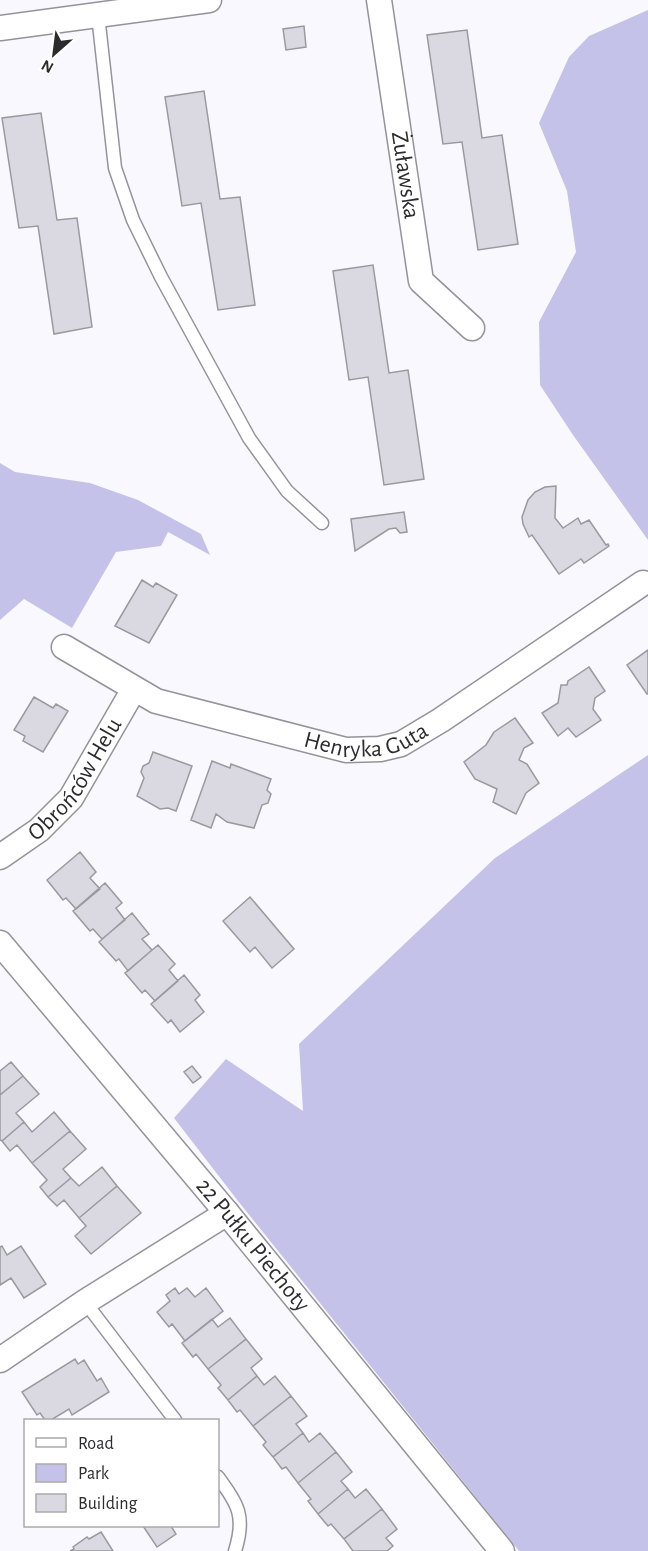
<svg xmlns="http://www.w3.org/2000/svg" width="648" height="1551" font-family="'Alegreya Sans',sans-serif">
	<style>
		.green { fill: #c5c2ea }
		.building { fill: #dad9e1; stroke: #9999a0; stroke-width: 1.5 }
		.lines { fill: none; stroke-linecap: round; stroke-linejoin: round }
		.service-casing { stroke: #93939a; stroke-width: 15 }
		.minor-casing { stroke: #93939a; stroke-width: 27 }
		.service { stroke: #fff; stroke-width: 12 }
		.minor { stroke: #fff; stroke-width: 24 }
		.labels { text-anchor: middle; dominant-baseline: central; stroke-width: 5; stroke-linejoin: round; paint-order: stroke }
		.street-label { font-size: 24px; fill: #2c2b2e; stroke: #fff }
	</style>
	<rect width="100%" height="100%" fill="#f9f8ff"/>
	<path class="green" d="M648 10V540L573 435 540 385 539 322 576 252 567 191 539 123 569 57 589 36Z
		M0 463 15 472 90 483 138 500 201 534 210 555 168 532 161 546 116 552 72 628 24 599 0 620Z
		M648 755V1551H519L238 1201 174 1118 226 1059 303 1111 299 1044 495 858Z"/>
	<path class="building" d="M304 26 306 47 286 50 283 29Z
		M467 30 482 138 502 135 518 244 478 250 462 142 443 144 427 35Z
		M204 91 220 199 240 197 255 305 218 310 201 203 182 206 165 97Z
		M41 113 57 220 77 218 92 327 54 334 38 226 19 228 2 118Z
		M373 265 389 373 408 370 424 479 384 485 368 377 349 380 333 271Z
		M556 486 555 518 563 528 578 518 581 524 589 520 606 545 608 544 609 546 584 563 581 559 559 574 532 535 529 537 523 524 522 517 528 500 535 492 545 487Z
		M404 512 407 532 400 533 396 528 389 529 355 551 351 519Z
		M142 580 153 587 156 583 177 595 149 643 115 626Z
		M648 650V694H647L627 665Z
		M589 667 605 691 595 698 593 709 601 720 576 737 568 728 558 736 542 713 558 703 561 685H567L568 681Z
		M34 697 53 708 56 704 68 711 43 752 23 741 25 736 14 730Z
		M515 718 533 743 524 748 519 760 527 764 539 783 526 793 516 814 493 802 497 789 475 779 464 762 486 745 494 732Z
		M153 752 192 766 176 811 168 808 160 809 137 796 144 778 141 772 143 766 149 763Z
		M212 761 230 768 231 764 271 779 267 790 271 794 268 803 262 805 254 828 227 822 216 814 211 828 191 820Z
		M80 852 96 872 90 878 100 889 76 909 66 898 63 900 47 880Z
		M105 883 122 903 116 908 125 920 102 939 93 929 90 931 73 911Z
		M250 897 294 949 272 968 255 947 250 952 223 921Z
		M132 913 149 934 142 939 152 950 128 971 119 959 116 961 99 942Z
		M158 945 175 964 169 970 178 981 155 1001 145 990 142 993 125 973Z
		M184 975 200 995 195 1000 204 1012 180 1032 171 1020 168 1023 151 1004Z
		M11 1062 23 1076 0 1095V1071Z
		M192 1066 201 1077 193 1083 184 1072Z
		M23 1076 39 1094 16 1113 24 1122 2 1141 0 1140V1095Z
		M54 1112 70 1131 32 1163 17 1145 10 1151 2 1141 24 1122 32 1132Z
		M70 1131 86 1149 63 1169 71 1178 48 1197 40 1187 47 1180 32 1163Z
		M102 1167 117 1186 79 1218 64 1200 57 1206 48 1197 71 1178 79 1186Z
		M117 1186 141 1213 91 1254 75 1236 86 1226 79 1218Z
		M2 1246 7 1255 21 1246 46 1284 24 1298 11 1278 0 1285V1247Z
		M175 1288 179 1294 187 1288 195 1297 206 1288 223 1311 185 1341 172 1324 169 1327 157 1312 170 1301 166 1295Z
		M230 1318 246 1339 208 1369 196 1354 193 1357 182 1343 212 1319 218 1327Z
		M246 1339 262 1359 251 1368 257 1376 228 1400 218 1388 221 1385 208 1369Z
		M75 1359 78 1364 84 1360 97 1381 101 1378 109 1392 72 1415 69 1409 51 1420H45L40 1413 37 1415 22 1392Z
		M257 1376 264 1385 275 1376 291 1396 253 1426 240 1410 237 1412 228 1400Z
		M291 1396 307 1416 296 1424 303 1433 273 1457 263 1445 266 1442 253 1426Z
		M303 1433 309 1442 320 1433 336 1452 298 1483 286 1467 282 1469 273 1457Z
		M336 1452 352 1472 341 1481 348 1489 318 1514 308 1501 311 1499 298 1483Z
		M348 1489 355 1498 366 1489 382 1509 344 1539 331 1524 328 1526 318 1514Z
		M382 1509 397 1529 386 1538 393 1546 387 1551H353L344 1539Z
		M143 1526H171L176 1534 157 1547Z
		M101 1532 113 1551H70L74 1549 73 1547 87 1537 89 1539Z"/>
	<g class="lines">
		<g class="service-casing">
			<path id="service" d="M98 15 115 168 133 220 161 277 249 438 287 491 322 523
				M85 1302 175 1420
				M218 1477C238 1505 246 1516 235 1551"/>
		</g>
		<g class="minor-casing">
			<g id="minor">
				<path id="s1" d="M379 0 421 281 472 328"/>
				<path d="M0 28 209 0"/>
				<path id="s2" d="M64 647 156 701 346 750 380 749 401 744 441 720 643 583"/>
				<path id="s3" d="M0 857 39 830 71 798 134 689"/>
				<path id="s4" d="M0 943 227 1213 502 1551"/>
				<path d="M0 1360 85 1302 227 1213"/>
			</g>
		</g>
		<use href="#service" class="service"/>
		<use href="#minor" class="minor"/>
	</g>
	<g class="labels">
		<g class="street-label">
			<text stroke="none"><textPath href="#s1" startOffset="177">Żuławska</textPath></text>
			<text stroke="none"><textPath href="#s2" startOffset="324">Henryka Guta</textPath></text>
			<text stroke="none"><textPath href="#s3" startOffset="110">Obrońców Helu</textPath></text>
			<text stroke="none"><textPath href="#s4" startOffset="394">22 Pułku Piechoty</textPath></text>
		</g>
	</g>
	<rect x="24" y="1419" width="195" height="108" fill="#ffffff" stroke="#abaaab" stroke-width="1.5"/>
	<rect x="36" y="1438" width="30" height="9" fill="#ffffff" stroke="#abaaab" stroke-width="1.5"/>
	<text x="78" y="1449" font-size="18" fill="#2c2b2e">Road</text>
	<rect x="36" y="1464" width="30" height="18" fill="#c5c2ea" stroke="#abaaab" stroke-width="1.5"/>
	<text x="78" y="1479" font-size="18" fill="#2c2b2e">Park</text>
	<rect x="36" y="1494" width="30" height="18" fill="#dad9e1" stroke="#abaaab" stroke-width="1.5"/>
	<text x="78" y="1509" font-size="18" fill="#2c2b2e">Building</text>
	<g transform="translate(54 54) rotate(208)" stroke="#ffffff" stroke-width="4.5" paint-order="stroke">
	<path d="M0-4.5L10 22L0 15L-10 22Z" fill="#2c2b2e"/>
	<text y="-9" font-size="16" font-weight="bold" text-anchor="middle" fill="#2c2b2e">N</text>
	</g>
</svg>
